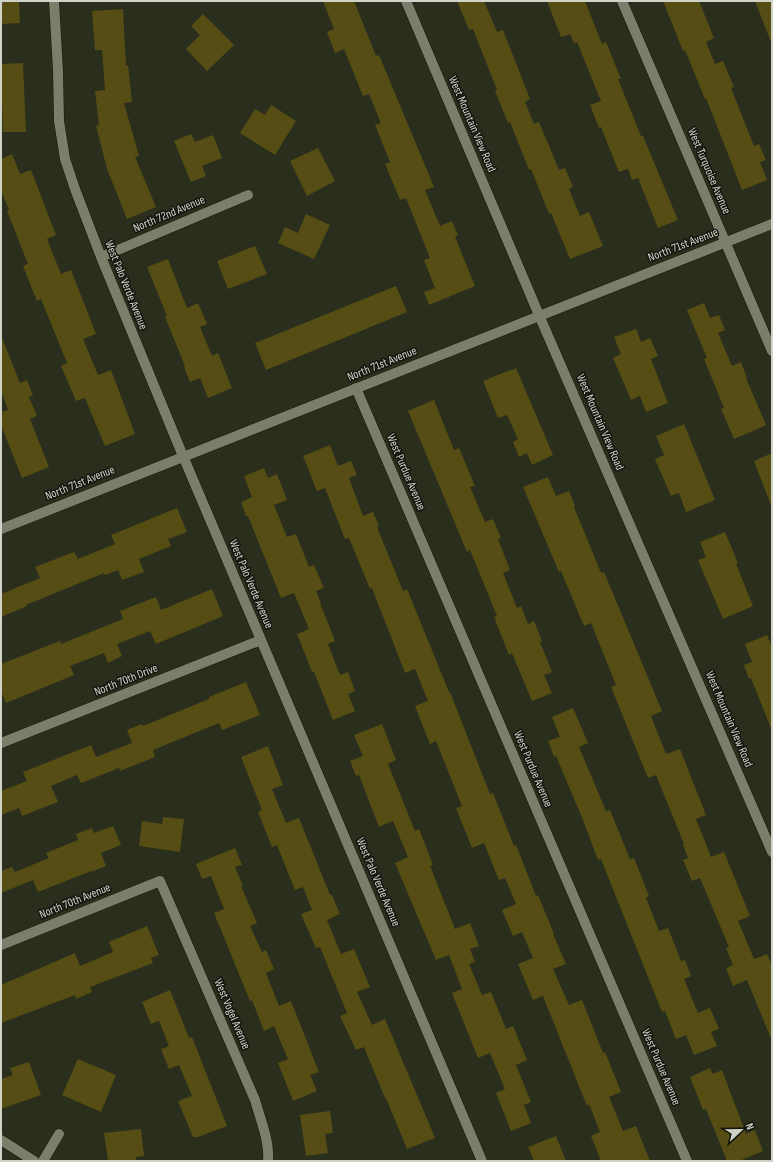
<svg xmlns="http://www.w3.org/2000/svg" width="773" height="1162" font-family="'Sofia Sans Condensed',sans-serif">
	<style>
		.building { fill: #554d13 }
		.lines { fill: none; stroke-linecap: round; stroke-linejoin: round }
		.street-casing { stroke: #131707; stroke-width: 11 }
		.secondary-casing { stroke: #131707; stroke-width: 11 }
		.street { stroke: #797f6a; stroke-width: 10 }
		.secondary { stroke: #797f6a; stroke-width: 10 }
		.labels { text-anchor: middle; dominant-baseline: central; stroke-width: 3; stroke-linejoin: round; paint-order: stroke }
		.street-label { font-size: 12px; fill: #cfd3c8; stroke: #14160e }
	</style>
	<rect width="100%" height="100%" fill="#2a2f1d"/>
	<path class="building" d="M1 1H19L20 23 1 24Z
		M323 1H354L376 56 379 55 434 187 425 190 440 226 452 221 458 235 455 237 475 286 429 305 424 292 435 288 424 260 430 258 406 198 400 200 385 164 390 162 375 125 381 123 369 94 363 96 344 49 335 53 327 32 334 29Z
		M457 1H484L497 32 503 30 530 99 525 102 534 124 539 122 559 170 565 168 573 187 569 189 580 216 589 212 603 246 570 259 551 213 549 214 531 169 529 170 510 122 508 123 495 91 497 90 473 29 469 30Z
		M547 1H585L602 44 606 42 621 79H618L641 136H643L678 220 658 228 638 178 632 180 628 169 619 172 601 127 599 128 590 105 601 101 577 42 574 43 570 34 561 37Z
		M663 1H699L714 38 706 42 715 64 723 61 734 87 731 88 754 146 759 144 766 160 760 162 767 180 742 190 706 98 705 99 685 50 683 51Z
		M755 1H772V42H771Z
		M123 9 126 66 128 65 132 102 124 103 139 156 135 157 156 207 127 219 107 169 96 126 99 125 95 91 105 90 102 50H95L92 11Z
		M203 14 234 45 207 71 186 49 200 35 191 26Z
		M23 63 26 132H3L1 64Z
		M271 105 296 121 275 155 240 133 255 109 265 115Z
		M191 134 195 142 213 135 222 158 202 166 206 176 191 182 174 141Z
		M318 148 335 181 307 196 290 161Z
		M12 154 20 174 31 170 56 235 47 239 61 274 71 270 96 334 83 339 98 375 111 370 135 434 105 446 85 398 76 401 61 366 67 363 41 299 37 301 23 266 28 264 7 211 9 210 1 190V159Z
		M306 214 330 225 314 259 278 243 285 227 298 233Z
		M255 246 267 274 228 289 217 261Z
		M168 259 187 308 198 303 207 324 200 327 212 356 218 353 232 388 208 398 200 378 190 382 184 367 185 366 165 317 167 316 147 267Z
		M396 286 407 312 266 370 255 343Z
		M704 303 710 318 719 315 725 330 718 333 732 366 741 362 747 378H746L766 425 734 439 721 409 724 408 704 359 707 358 687 310Z
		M636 329 641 342 650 338 658 356 651 359 668 403 646 412 640 396 631 400 613 358 621 354 614 337Z
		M2 338 20 383 27 380 33 395 29 397 37 416 30 419 49 467 22 478 1 425V412L8 410 1 391Z
		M516 368 553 455 532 465 527 453 519 457 513 442 518 439 507 415 498 418 483 381Z
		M434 400 454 450 459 448 475 486 470 487 485 522 493 519 501 538 498 539 510 570 503 573 517 608 521 606 528 624 534 621 542 641 540 642 552 672 544 675 552 693 532 701 512 653 509 655 494 617 497 616 470 550 467 552 408 411Z
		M684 424 715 500 686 512 679 493 671 496 655 459 664 455 656 436Z
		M330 445 338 466 351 461 357 475 349 478 363 516 373 512 379 526 377 527 403 591 407 589 449 692H450L490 794 493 793 514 846 516 845 536 896 538 895 554 934H553L566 964 553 969 569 1005 582 1000 603 1053 605 1052 621 1092 609 1097 623 1131 636 1126 650 1161H601L591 1136 600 1132 589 1104 587 1106 543 996 533 1000 518 964 533 958 522 932 513 936 502 910 516 904 505 878 499 880 484 843 472 848 456 808 462 806 436 741 430 744 415 706 428 701 415 669 405 673 372 588 370 589 349 538 345 539 325 488 317 491 303 456Z
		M772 453V505H771L754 461Z
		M264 468 268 478 277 474 287 500 274 505 287 537 296 534 309 567 314 565 324 588 316 591 321 603H320L335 641 328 644 340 675 348 672 355 691 348 694 355 711 333 720 314 672H312L297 634 309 629 294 593 281 598 248 516H246L241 502 252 497 244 476Z
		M548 477 556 496 569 491 575 506 574 507 601 573 604 572 662 711 651 716 666 754 680 749 706 815 696 819 711 857 724 852 750 916 738 921 754 959 767 954 772 966V1041L747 980 733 986 726 968 733 965 726 948 729 947 700 878 692 881 683 860 688 858 683 845 684 844 656 775 648 778 611 687 616 685 591 623 584 626 561 571 559 572 523 487Z
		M177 508 187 532 168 539 171 546 139 559 144 572 122 580 118 570 105 575 104 573 26 605 27 606 1 617V594L40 578 35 567 74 552 78 559 115 544 111 535Z
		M725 532 738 563 736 564 753 606 723 619 698 560 706 557 700 542Z
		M212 589 223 616 156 644 150 631 117 644 122 656 108 663 104 653 70 666 74 675 6 703 1 691V664L60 641 61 644 123 619 120 611 156 597 161 610Z
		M767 635 772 647 771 728 751 678 749 679 744 665 752 662 745 644Z
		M246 682 260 715 222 730 219 723 153 750 155 757 120 771 119 768 81 783 77 775 51 786 58 802 22 816 19 808 1 815V791L27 781 23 772 91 745 96 757 132 743 127 730 142 724 143 726 209 699V697Z
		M573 708 588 743 579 747 606 811 610 810 630 859 634 858 649 896 646 898 659 931 668 928 681 961 685 960 691 976 684 979 698 1013 710 1008 719 1029 711 1032 717 1046 694 1055 686 1035 676 1039 665 1011 662 1012 601 859 598 860 583 820 556 756 554 757 548 741 560 737 552 717Z
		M382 724 396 760 388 764 415 831 419 829 433 865 430 866 455 929 470 923 479 946 470 949 475 962 469 964 482 995 491 992 506 1029 513 1026 527 1060 516 1065 531 1102 524 1105 531 1123 511 1131 496 1093 505 1089 490 1053 478 1058 452 993 462 989 449 955 436 960 395 863 408 857 393 821 379 827 359 775 356 776 350 761 363 756 354 735Z
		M268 746 283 785 272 789 286 823 299 818 330 895H332L340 914 327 920 341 954 354 949 370 987 357 992 372 1025 385 1019 435 1138 407 1149 386 1098H385L364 1047 356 1050 340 1016 347 1013 320 947 316 948 301 914 312 910 303 887 295 890 277 845 272 847 258 812 262 810 241 757Z
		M163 817 184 819 180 852 139 846 142 821 162 824Z
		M113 826 121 845 101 853 106 866 91 872V871L38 892 33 880 1 893V871L12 867 15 872 49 858 46 853 78 840 76 834 92 828 94 833Z
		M235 848 242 865 235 867 243 886H241L257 923 250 926 262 952 266 950 274 969 266 973 279 1006 291 1001 319 1072 310 1075 317 1091 293 1101 278 1063 288 1059 274 1026 264 1031 252 1000 250 1001 214 913 224 909 211 876 202 879 196 864Z
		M147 926 159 955 151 958 153 963 90 987 92 992 76 999 75 995 1 1023V985L75 953 80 966 113 952 109 942Z
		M170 990 189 1038 192 1037 227 1126 198 1137H193L178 1101 192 1096 179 1065 169 1069 161 1049 169 1046 159 1021 151 1024 142 1002Z
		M78 1059 116 1075 101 1112 62 1095Z
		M29 1062 41 1095 1 1109V1079L13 1075 10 1068Z
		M710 1068 713 1074 722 1070 746 1134 755 1130 763 1151 739 1161H727L706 1109 703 1110 690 1077Z
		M330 1111 333 1133 325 1134 328 1153 306 1156 300 1115Z
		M141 1129 144 1156 136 1157V1161H108L104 1133Z
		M556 1136 566 1161H534L528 1147Z"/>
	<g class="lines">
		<g class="street-casing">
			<path id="street" d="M54 1 58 71 59 121 65 159 75 189 101 257 183 456 482 1161
				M622 1 772 351
				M101 257 248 195
				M356 388 687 1161
				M1 743 261 640
				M1 945 160 881 255 1100C260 1118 270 1142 268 1161
				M1 1140 34 1161
				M43 1161 59 1134"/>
		</g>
		<g class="secondary-casing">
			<path id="secondary" d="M406 1 539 315 772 852
				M1 529 772 224"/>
		</g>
		<use href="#street" class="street"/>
		<use href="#secondary" class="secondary"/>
	</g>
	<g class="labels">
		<g class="street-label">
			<text transform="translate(472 124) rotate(67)">West Mountain View Road</text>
			<text transform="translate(709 171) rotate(67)">West Turquoise Avenue</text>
			<text transform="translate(169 214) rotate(-23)">North 72nd Avenue</text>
			<text transform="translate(683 245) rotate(-21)">North 71st Avenue</text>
			<text transform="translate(126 285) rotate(68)">West Palo Verde Avenue</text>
			<text transform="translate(382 364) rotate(-22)">North 71st Avenue</text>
			<text transform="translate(600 422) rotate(67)">West Mountain View Road</text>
			<text transform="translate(406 472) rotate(67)">West Purdue Avenue</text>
			<text transform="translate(80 483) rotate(-22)">North 71st Avenue</text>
			<text transform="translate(251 584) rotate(67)">West Palo Verde Avenue</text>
			<text transform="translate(126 680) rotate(-22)">North 70th Drive</text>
			<text transform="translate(729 719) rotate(67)">West Mountain View Road</text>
			<text transform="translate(533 769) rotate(67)">West Purdue Avenue</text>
			<text transform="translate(378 882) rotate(67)">West Palo Verde Avenue</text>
			<text transform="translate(75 901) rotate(-22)">North 70th Avenue</text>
			<text transform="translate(232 1014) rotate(67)">West Vogel Avenue</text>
			<text transform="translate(661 1067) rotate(67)">West Purdue Avenue</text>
		</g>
	</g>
	<rect width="773" height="1162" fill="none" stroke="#cfd3c8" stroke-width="4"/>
	<g transform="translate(741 1130) rotate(68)" stroke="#14160e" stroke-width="3" paint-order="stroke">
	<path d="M0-3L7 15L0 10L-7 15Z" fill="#cfd3c8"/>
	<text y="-6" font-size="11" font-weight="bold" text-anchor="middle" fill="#cfd3c8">N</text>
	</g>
</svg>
